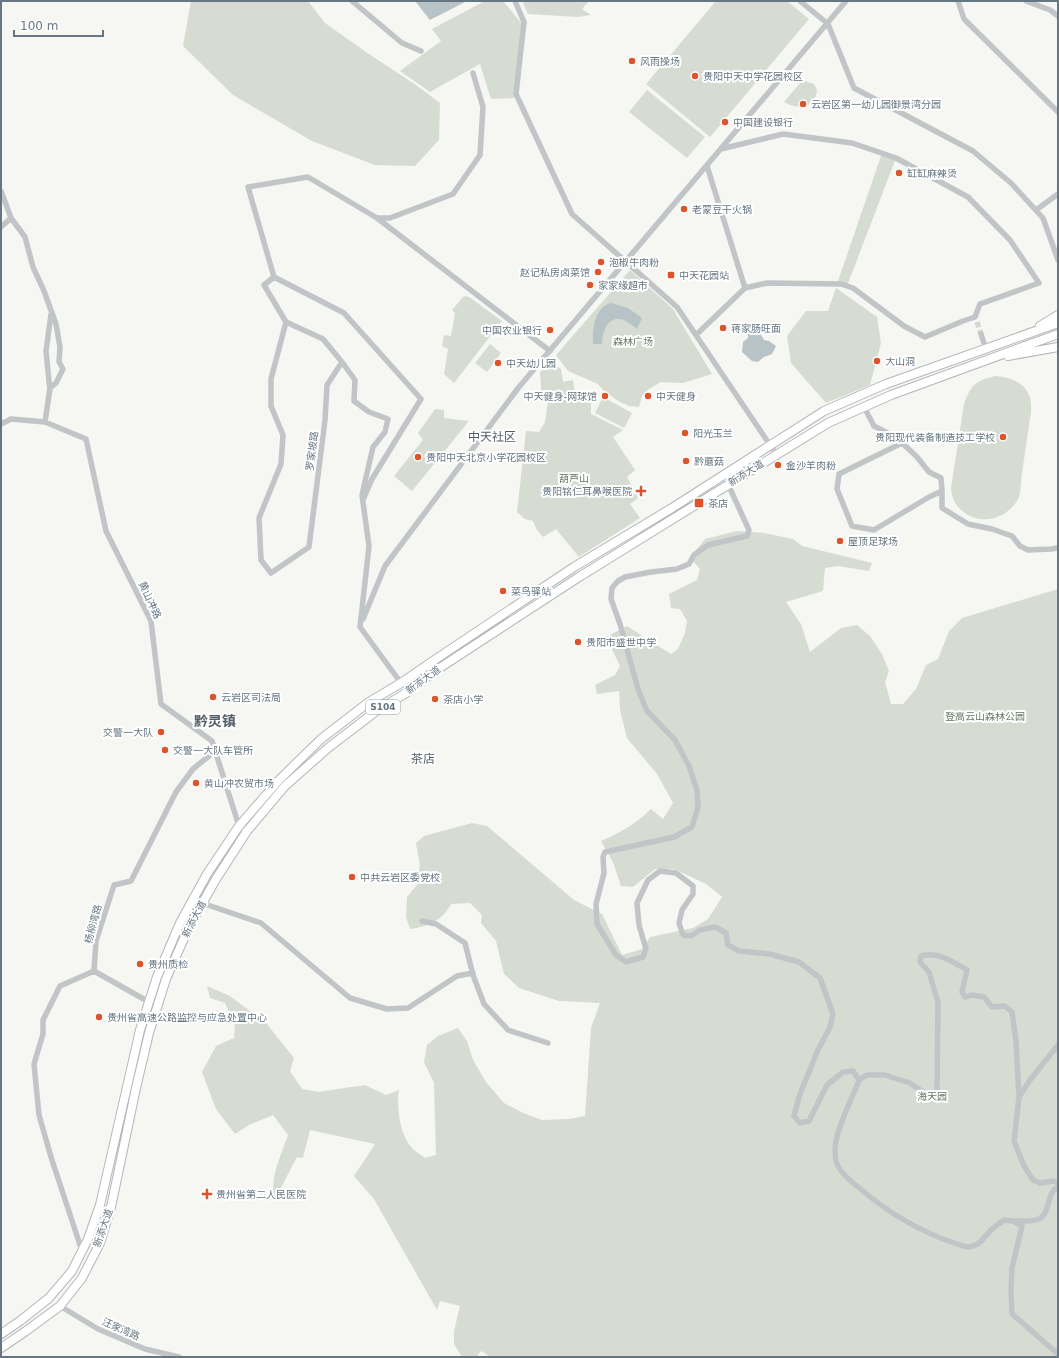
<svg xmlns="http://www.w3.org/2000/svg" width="1059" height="1358" font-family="'DejaVu Sans','Noto Sans SC',sans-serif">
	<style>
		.green { fill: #d7dcd3 }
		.water { fill: #b7c3c7 }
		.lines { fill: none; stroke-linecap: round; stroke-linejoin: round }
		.minor-tunnel { stroke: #d2d6d6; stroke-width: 5.5; stroke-dasharray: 5.5 3; stroke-linecap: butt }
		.primary-casing { stroke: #b2b7ba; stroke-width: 10 }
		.minor { stroke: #c1c5c8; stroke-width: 5.5 }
		.primary { stroke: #fff; stroke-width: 8 }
		.poi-dot { fill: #dd532b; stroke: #fff; stroke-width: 1.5 }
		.labels { text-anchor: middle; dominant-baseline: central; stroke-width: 4; stroke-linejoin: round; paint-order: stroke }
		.shield { fill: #fff; stroke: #949fa8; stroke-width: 1 }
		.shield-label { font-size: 9px; font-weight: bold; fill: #667682 }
		.poi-label { font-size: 10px; fill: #667682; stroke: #fff; text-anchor: start }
		.park-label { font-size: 10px; fill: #697a64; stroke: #fff }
		.street-label { font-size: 10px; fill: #667682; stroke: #fff }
		.quarter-label { font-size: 12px; fill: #535f68; stroke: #fff }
		.district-label { font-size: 14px; font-weight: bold; fill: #535f68; stroke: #fff }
	</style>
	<rect width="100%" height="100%" fill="#f6f6f2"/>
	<path class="green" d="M191 1H308L325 23 366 52 416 85 440 103 439 140 415 166 375 165 312 141 233 95 183 46Z
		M485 1H503L522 24 514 98 491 99 480 64 430 92 400 71 441 41 432 29Z
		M522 1H589L582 9 591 15 578 17 528 14Z
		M716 1H787L809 19 710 137 646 84Z
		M805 81 814 84 817 90C816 108 796 110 784 102L800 83Z
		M647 90 705 137 687 158 629 112Z
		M882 153 896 158 847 286 837 284Z
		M630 270 673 309 712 374 683 383 661 382 649 389 642 396 639 407 629 406 620 402 605 392 598 384 568 371 556 355Z
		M836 288 877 317 881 343 870 385 826 403 791 363 787 336 806 311H828Z
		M464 296 469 297 502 321 454 383 444 374 448 349 442 346 444 335 451 336 455 313 452 310Z
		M490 344 501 353 487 372 475 363Z
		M547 367H558L561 369 563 382 573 380 575 395 591 394V414L623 430 613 437 635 470 627 477 638 498 630 504 640 518 579 557 556 529 543 537 537 530 533 521 525 519 517 512 526 431 539 432 545 422 548 401 542 402 540 372Z
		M995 376C1018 378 1033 387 1031 412 1028 432 1025 453 1022 473 1021 480 1021 490 1019 497 1011 515 988 525 970 516 958 510 952 501 951 488L964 404C971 385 975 381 995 376Z
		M603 397 632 413 624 428 595 413Z
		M435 409 444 410V418L469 421 412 491 394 476 423 440 418 433Z
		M737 531 764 533 793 539 802 546 872 563 869 571 838 566 825 568 823 591 786 602 801 624 810 652 841 628 857 625 870 636 882 654 889 671 885 682 891 704H903L916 689 926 665 938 659 949 631 962 618 1058 589V1357H491L481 1351 476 1357H462L454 1344V1331L460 1306 440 1301 437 1310 374 1199 354 1176 375 1144 310 1130 303 1158 297 1157 274 1201C270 1176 280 1158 288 1135L273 1115 249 1125 235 1134 216 1109 202 1072 216 1046 234 1038 235 1025 225 1003 210 998 207 986 230 996 266 1023 294 1058 290 1071 302 1089 318 1092 365 1085 386 1095 399 1090C396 1107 400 1135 412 1148 416 1152 421 1155 425 1158L436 1155 434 1083 424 1062 427 1045 438 1036 458 1028 467 1041 473 1060 486 1082 504 1103 523 1113 542 1120 569 1119 585 1116 591 1028 600 1003 559 1001 519 988 504 974 496 941 481 923 482 915 470 903 451 904C443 920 427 927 410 929L406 917 407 897 417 885 420 865 416 843 424 836 472 823 487 826 574 900 602 914 622 955 642 949 650 937 693 928 708 919 722 897 706 884 674 869H655L633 887 621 886 613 862 601 841C621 832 636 824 651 809L663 819 673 803 657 774 627 738 620 710 619 691 597 694 595 685 615 675 620 666 606 637 627 626 671 654 678 649 685 633 687 621 680 609 671 608 669 594 697 580 700 569 690 558 705 539Z"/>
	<path class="water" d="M415 1H467L430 20Z
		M611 303 628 308 642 318 637 329C632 325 624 318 617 319 606 320 602 334 602 344H593C592 329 595 307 611 303Z
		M754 328H757L764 340 769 341 776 346 772 354 764 357 758 362 752 361 742 352 743 342 748 338V334Z"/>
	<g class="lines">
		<path class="minor-tunnel" d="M977 322 981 334"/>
		<g class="primary-casing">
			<path id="primary" d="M1040 326 1058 315
				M1008 356 1058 347
				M1 1334 20 1321 49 1298 72 1271 88 1239 100 1205 140 1030 157 977 180 923 207 874 239 826 279 780 321 739 369 702 401 683 430 663 574 567 672 508 824 411 886 384 1058 323
				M1 1348 26 1331 60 1306 82 1278 100 1243 111 1207 136 1088 149 1033 166 979 189 927 216 879 247 831 285 786 328 748 375 712 406 693 435 671 579 577 828 423 891 395 1058 334"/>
		</g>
		<path class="minor" d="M352 1 402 43 421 51
			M515 1 524 22 516 94 572 214 677 307 776 454
			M800 1 828 24 854 88 973 151 1011 183 1043 218 1058 260
			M958 1 964 19 1058 112
			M1026 1 1050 10 1058 16
			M721 149 783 134 852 143 896 158 968 197 1010 240 1039 283 980 304 975 317 963 321 925 337 904 326 853 288 841 284 767 283 745 288
			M1 191 11 218 25 237 33 267 44 291 56 324 60 347 59 362 63 369 56 383 50 388 45 422
			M1036 210 1058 194
			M377 218 550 351
			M1 227 11 218
			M274 277 264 285 286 322 271 379V406L283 435 281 464 259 518 261 560 271 573 309 547 325 420 327 385 342 362 355 380 354 401 369 412 388 419 385 432 373 447 362 495 369 546 360 627 401 683
			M286 322 323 339 342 362
			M981 334 986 349
			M696 335 745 288 707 166
			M50 391 46 351 51 314
			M864 407 874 426 897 438 917 457 929 472 941 478 942 491V508L968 524 992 529 1012 536 1020 546 1028 550 1051 549 1058 548
			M1 424 11 419 45 422 86 439 106 531 151 621 161 704 212 741 239 826 247 831
			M902 443 839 474 837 489 852 526 874 530 929 497 942 491
			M728 484 749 530 747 536 708 545 694 555 689 564 677 569 651 572 625 577 618 581 612 588 611 599 620 624 638 689 647 711 675 740 689 766 697 790 698 807 692 827 674 837 605 852 603 857 604 873 596 904 597 924 616 955 626 962 643 957 646 949 639 925 637 903 648 880 660 871 676 873 693 886V894L682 910 679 923 683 935 691 936 700 930 715 927 726 933 728 945 739 951 769 954 799 962 820 978 833 1014 830 1027 818 1050 800 1094 794 1116 800 1123 809 1121 827 1085 843 1072 853 1071 859 1080C851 1103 828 1141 837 1164 840 1173 851 1181 857 1186 887 1212 920 1232 957 1244 960 1245 965 1247 969 1247 980 1246 985 1236 992 1229 996 1226 1000 1223 1004 1220L1013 1221 1022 1226 1012 1268 1011 1289 1012 1314 1058 1354
			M363 500 372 479 421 399 344 313 274 277 248 187 308 177 377 218H390L453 194 480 155 483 107 473 73
			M363 619 385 566 519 387 846 1
			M202 903 261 923 350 998 387 1009 408 1008 457 976 473 973
			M422 921 436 924 465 943 473 975 484 1004 508 1030 548 1043
			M94 971 149 1002
			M859 1080 867 1075H885L910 1083 930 1097 934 1098 937 1091 938 1002 929 972 920 962 921 956C938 951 953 962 967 970L962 992 965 997 972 995 984 997 992 1007 1005 1006 1012 1012 1016 1041 1019 1097 1014 1141 1024 1166 1033 1180 1040 1183 1053 1181 1058 1183
			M1019 1097 1030 1080 1058 1045
			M1014 1221C1021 1221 1032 1222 1039 1219 1051 1213 1046 1193 1058 1187
			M82 1251 51 1157 39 1115 34 1064 43 1034V1020L60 986 94 971 96 941 114 885 131 881 176 792 193 769 215 751
			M60 1306 98 1329 145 1349 179 1357"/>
		<use href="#primary" class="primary"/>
	</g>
	<g class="poi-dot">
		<circle cx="632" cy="61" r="4"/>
		<circle cx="695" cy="76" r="4"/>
		<circle cx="803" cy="104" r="4"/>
		<circle cx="725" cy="122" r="4"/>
		<circle cx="899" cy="173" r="4"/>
		<circle cx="684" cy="209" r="4"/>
		<circle cx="601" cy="262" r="4"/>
		<circle cx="598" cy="272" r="4"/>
		<rect x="667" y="271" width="8" height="8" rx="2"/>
		<circle cx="590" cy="285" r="4"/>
		<circle cx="723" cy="328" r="4"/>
		<circle cx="550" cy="330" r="4"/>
		<circle cx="877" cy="361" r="4"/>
		<circle cx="498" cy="363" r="4"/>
		<circle cx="605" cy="396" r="4"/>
		<circle cx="648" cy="396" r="4"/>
		<circle cx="685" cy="433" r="4"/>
		<circle cx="1003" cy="437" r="4"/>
		<circle cx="418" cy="457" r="4"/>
		<circle cx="686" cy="461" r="4"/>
		<circle cx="778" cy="465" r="4"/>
		<path d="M639 485h4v4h4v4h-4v4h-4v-4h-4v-4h4z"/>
		<rect x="694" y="498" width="10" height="10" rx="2"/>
		<circle cx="840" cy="541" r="4"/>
		<circle cx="503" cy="591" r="4"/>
		<circle cx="578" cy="642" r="4"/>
		<circle cx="213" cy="697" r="4"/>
		<circle cx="435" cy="699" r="4"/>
		<circle cx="161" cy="732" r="4"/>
		<circle cx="165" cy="750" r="4"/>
		<circle cx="196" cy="783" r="4"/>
		<circle cx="352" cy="877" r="4"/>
		<circle cx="140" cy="964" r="4"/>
		<circle cx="99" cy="1017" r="4"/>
		<path d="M205 1188h4v4h4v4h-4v4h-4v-4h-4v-4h4z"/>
	</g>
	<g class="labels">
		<rect class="shield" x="366" y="700" width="34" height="14" rx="3"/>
		<g class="shield-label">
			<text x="383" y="707">S104</text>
		</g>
		<g class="poi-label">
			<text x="640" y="61">风雨操场</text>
			<text x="703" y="76">贵阳中天中学花园校区</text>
			<text x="811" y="104">云岩区第一幼儿园御景湾分园</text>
			<text x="733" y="122">中国建设银行</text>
			<text x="907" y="173">缸缸麻辣烫</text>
			<text x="692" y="209">老蒙豆干火锅</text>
			<text x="609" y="262">泡椒牛肉粉</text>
			<text x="590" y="272" text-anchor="end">赵记私房卤菜馆</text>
			<text x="679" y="275">中天花园站</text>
			<text x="598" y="285">家家缘超市</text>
			<text x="731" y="328">蒋家肠旺面</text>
			<text x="542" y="330" text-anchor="end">中国农业银行</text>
			<text x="885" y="361">大山洞</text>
			<text x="506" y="363">中天幼儿园</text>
			<text x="597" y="396" text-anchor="end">中天健身-网球馆</text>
			<text x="656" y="396">中天健身</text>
			<text x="693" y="433">阳光玉兰</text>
			<text x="995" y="437" text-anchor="end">贵阳现代装备制造技工学校</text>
			<text x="426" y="457">贵阳中天北京小学花园校区</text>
			<text x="694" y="461">黔蘑菇</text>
			<text x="786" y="465">金沙羊肉粉</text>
			<text x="632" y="491" text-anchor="end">贵阳铭仁耳鼻喉医院</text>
			<text x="708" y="503">茶店</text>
			<text x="848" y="541">屋顶足球场</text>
			<text x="511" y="591">菜鸟驿站</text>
			<text x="586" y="642">贵阳市盛世中学</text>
			<text x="221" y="697">云岩区司法局</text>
			<text x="443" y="699">茶店小学</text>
			<text x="153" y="732" text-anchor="end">交警一大队</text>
			<text x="173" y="750">交警一大队车管所</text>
			<text x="204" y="783">黄山冲农贸市场</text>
			<text x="360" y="877">中共云岩区委党校</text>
			<text x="148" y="964">贵州质检</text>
			<text x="107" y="1017">贵州省高速公路监控与应急处置中心</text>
			<text x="216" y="1194">贵州省第二人民医院</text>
		</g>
		<g class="park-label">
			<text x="633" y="341">森林广场</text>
			<text x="574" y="478">葫芦山</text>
			<text x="985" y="716">登高云山森林公园</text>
			<text x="932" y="1096">海天园</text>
		</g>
		<g class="street-label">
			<text transform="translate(312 451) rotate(-83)">罗家坡路</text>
			<text transform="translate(746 473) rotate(-32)">新添大道</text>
			<text transform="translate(150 600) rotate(65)">黄山冲路</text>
			<text transform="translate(423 680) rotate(-36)">新添大道</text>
			<text transform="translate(194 919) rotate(-63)">新添大道</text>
			<text transform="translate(93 924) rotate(-75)">杨柳湾路</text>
			<text transform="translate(103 1228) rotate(-71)">新添大道</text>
			<text transform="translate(121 1329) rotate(24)">汪家湾路</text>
		</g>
		<g class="quarter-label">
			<text x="492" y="437">中天社区</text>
			<text x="423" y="759">茶店</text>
		</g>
		<g class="district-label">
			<text x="215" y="721">黔灵镇</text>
		</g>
	</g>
	<rect width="1059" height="1358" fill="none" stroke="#667682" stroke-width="4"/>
	<path d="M14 30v6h89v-6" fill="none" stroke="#667682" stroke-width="2"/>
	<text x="20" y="30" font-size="12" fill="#667682" stroke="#ffffff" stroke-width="3" paint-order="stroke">100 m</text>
</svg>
